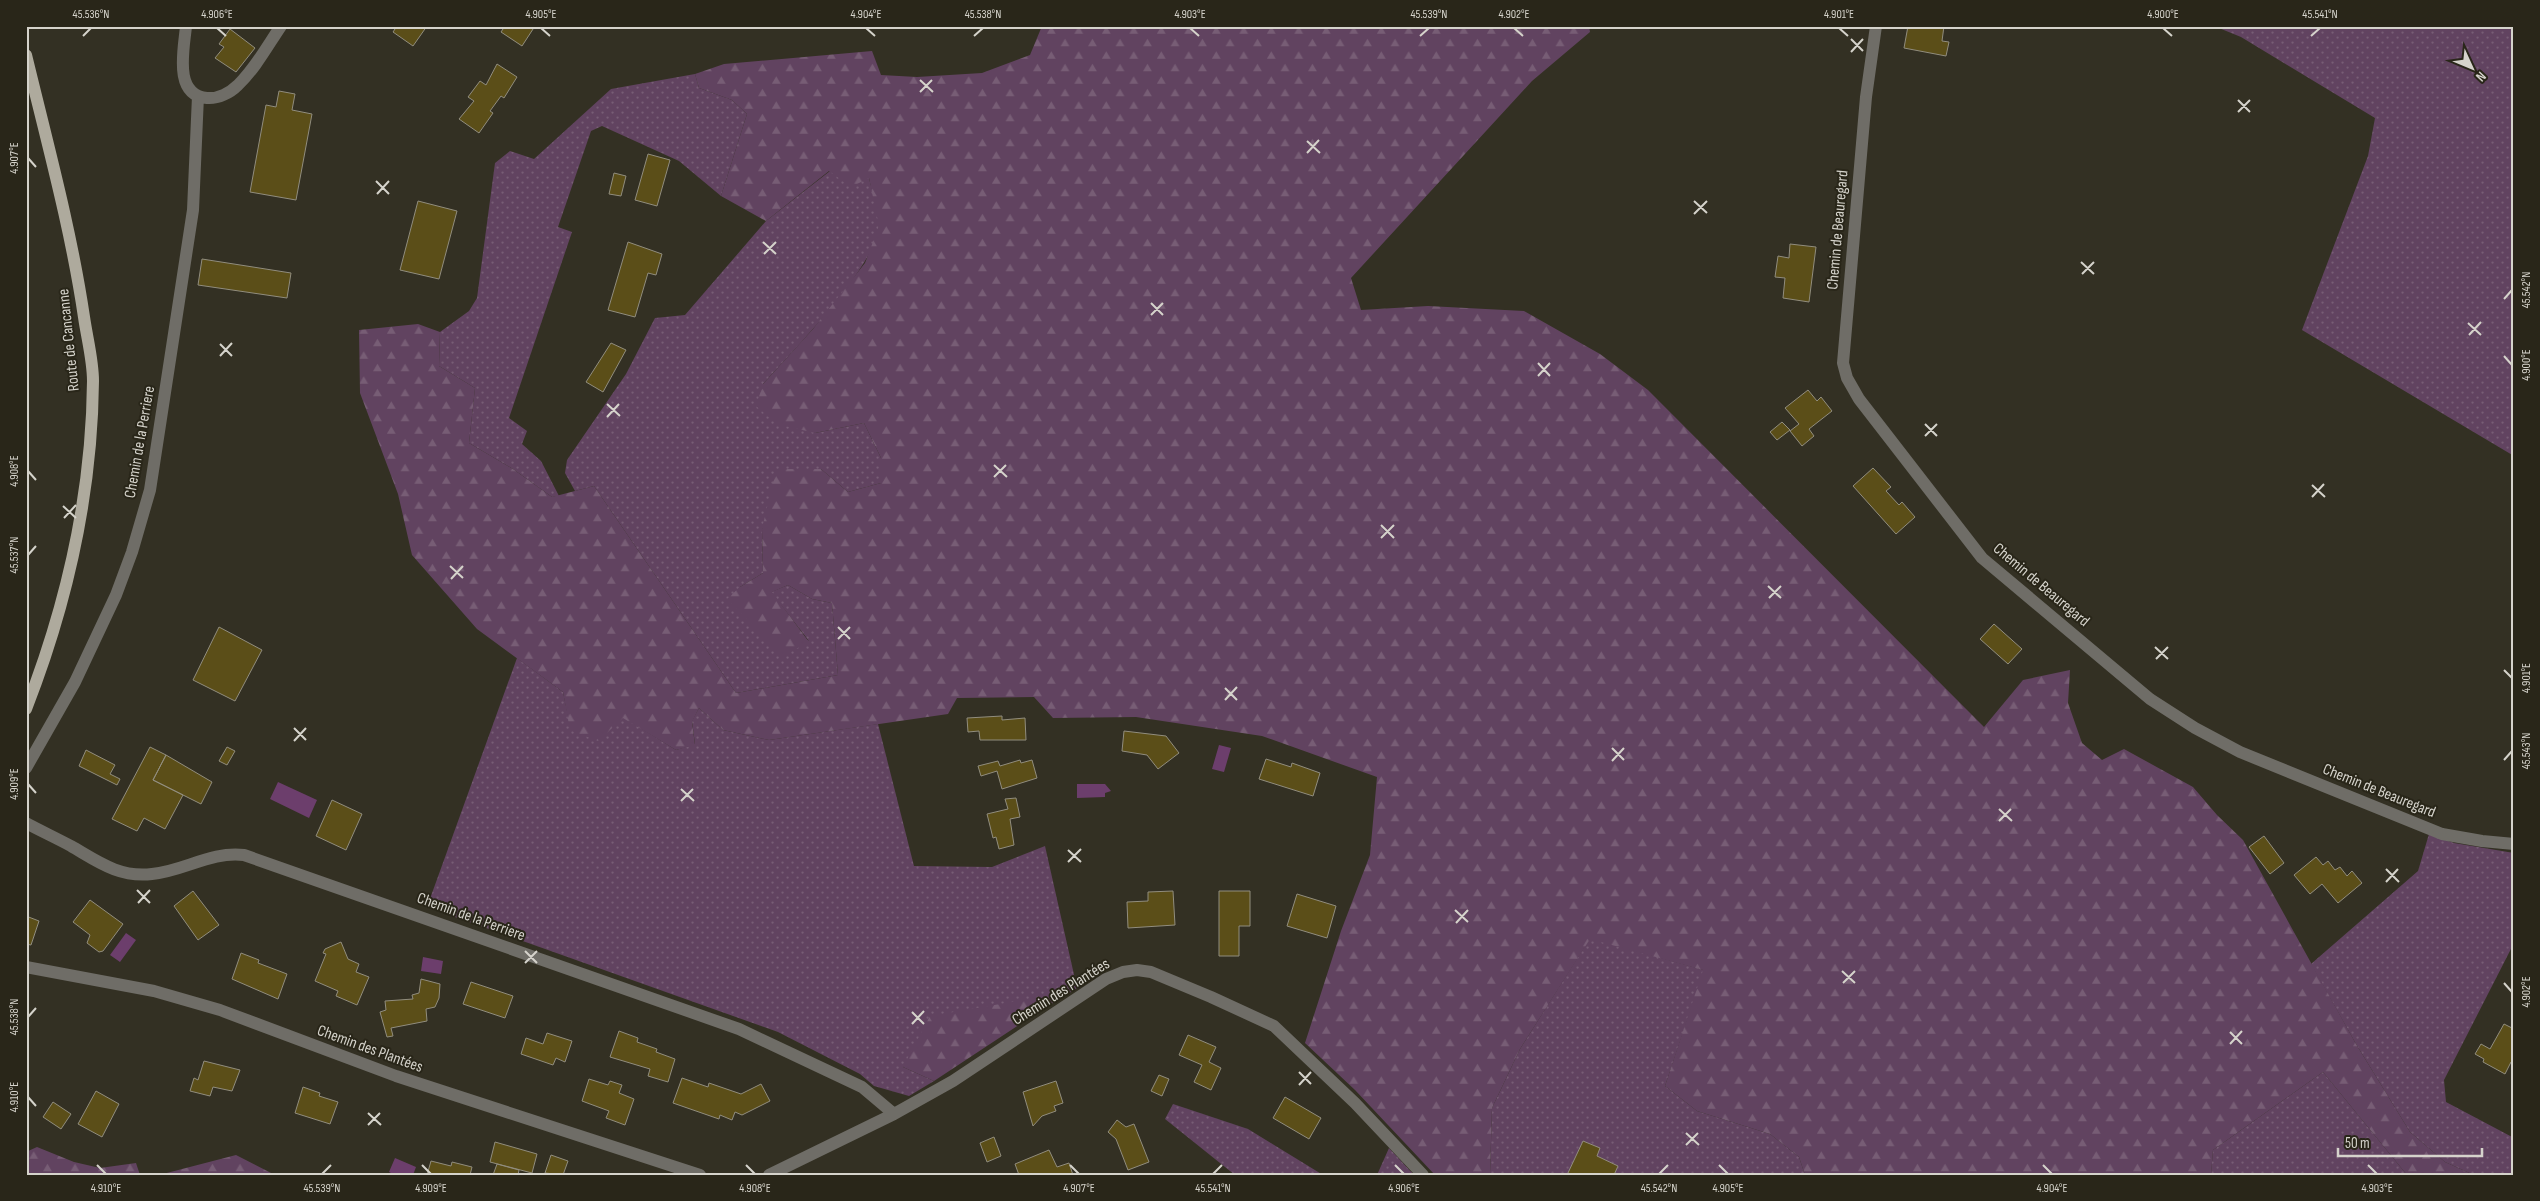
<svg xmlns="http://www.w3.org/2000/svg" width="2540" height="1201" font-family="'Sofia Sans Condensed',sans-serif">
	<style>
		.grass { fill: url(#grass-dots) }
		.forest { fill: url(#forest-firs) }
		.water { fill: #6c3e6c }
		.building { fill: #5b4e18; stroke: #918d7e }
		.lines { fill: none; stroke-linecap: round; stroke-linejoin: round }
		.minor { stroke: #6f6d67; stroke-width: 12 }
		.major { stroke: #aeaa9d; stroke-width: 12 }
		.ticks { fill: none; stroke: #d5d3cb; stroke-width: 2 }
		.labels { text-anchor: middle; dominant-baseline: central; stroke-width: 4; stroke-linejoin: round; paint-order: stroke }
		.street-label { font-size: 16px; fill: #d5d3cb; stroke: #292619 }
		.neatline { fill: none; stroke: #d5d3cb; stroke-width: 2 }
		.ticks-label { font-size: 12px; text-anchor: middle; fill: #d5d3cb }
	</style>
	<defs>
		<pattern id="grass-dots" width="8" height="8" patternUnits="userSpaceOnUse" patternTransform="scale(1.25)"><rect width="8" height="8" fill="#614360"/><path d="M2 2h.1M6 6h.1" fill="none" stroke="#775d75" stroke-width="1.8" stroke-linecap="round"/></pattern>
		<pattern id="forest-firs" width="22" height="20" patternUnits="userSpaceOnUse" patternTransform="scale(1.25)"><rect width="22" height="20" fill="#614360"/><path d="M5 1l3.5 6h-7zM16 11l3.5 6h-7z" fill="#775d75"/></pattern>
	</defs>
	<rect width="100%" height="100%" fill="#333023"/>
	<path class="grass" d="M2214 26H2514V456L2302 330 2368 156 2375 118 2241 37Z
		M695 74 699 88 732 100 747 114 721 196 679 161 602 126 591 131 558 227 572 232 509 418 527 431 522 444 541 461 559 496 552 497 513 469 469 443 475 388 439 366 440 332 469 311 477 298 495 163 510 151 534 159 611 89Z
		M830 171 869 178C872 192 880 211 879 226 877 265 791 353 763 384L815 433 864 423 881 458V483L848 492 821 469 762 529 763 573 740 587 809 641 771 592 788 585 812 599 832 603 838 675 736 693 594 486 575 491 565 473 567 460 626 374 655 318 685 315 766 221Z
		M517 658 563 692 571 730 623 717 676 750 695 744 692 721 699 708 723 730 769 740 878 724 914 866 992 867 1045 846 1077 988 1040 1011 1036 998 903 1067 934 1081 909 1096 874 1086 860 1074 778 1032 427 907Z
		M2429 834 2454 843 2514 853V943L2444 1080 2446 1102 2514 1138V1175H2474L2445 1162 2410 1132 2356 1044 2311 964 2418 871Z
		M1590 938 1704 970 1665 1086 1697 1111 1770 1134 1799 1157 1805 1175H1490L1492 1108 1520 1049Z
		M2323 1072 2407 1175H2211L2213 1150Z
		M1173 1104 1248 1129 1323 1175H1235L1165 1119Z
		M1389 1148 1414 1175H1377Z"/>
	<path class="forest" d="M1042 26H1589L1590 32 1532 81 1351 278 1361 310 1428 306 1524 311 1600 354 1648 390 1984 727 2023 680 2070 670 2068 703 2082 743 2102 760 2124 749 2193 787 2217 815 2243 840 2356 1044 2410 1132 2445 1162 2474 1175H2407L2323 1072 2213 1150 2211 1175H1805L1799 1157 1770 1134 1697 1111 1665 1086 1703 970 1590 939 1520 1049 1492 1108 1490 1175H1435L1355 1090 1305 1043 1341 931 1370 855 1377 777 1262 736 1136 717 1053 718 1034 697 957 698 948 714 769 740 723 730 699 708 692 722 695 745 676 750 623 718 598 741 570 730 563 692 477 629 412 555 398 494 360 393 359 330 418 324 440 332 439 366 475 388 469 443 513 469 552 497 594 486 736 693 838 675 832 603 812 599 788 585 772 592 809 642 783 656 727 599 740 587 763 573 762 529 776 469H821L848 492 881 483V458L864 423 815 433 777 424 756 406 763 384 813 329 865 263 879 226 869 178 851 187 829 171 766 221 721 196 747 114 732 100 699 88 695 74 724 64 872 51 881 75 917 77 982 73 1030 55Z
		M1036 998 1040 1011 934 1081 903 1067 930 1016Z
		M37 1147 74 1162 100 1168 136 1163 140 1175H26V1152Z
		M236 1155 275 1175H159Z"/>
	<path class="water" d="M1219 745 1231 748 1224 772 1212 769Z
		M278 782 317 800 309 818 270 799Z
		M1077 784H1105L1111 791 1105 793V797L1077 798Z
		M126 933 136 940 120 962 110 955Z
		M423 957 443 961 441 974 421 971Z
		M395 1158 416 1167 413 1175H395L389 1172Z"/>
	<path class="building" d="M397 26H427L413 46 393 32Z
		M505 26H535L522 46 501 32Z
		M1908 26H1944L1942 41 1949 42 1946 56 1904 48Z
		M230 29 255 48 236 72 215 58 224 47 219 44Z
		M497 64 517 77 504 98 501 96 490 111 493 113 479 133 459 119 474 101 468 97 480 81 486 85Z
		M279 91 295 94 292 110 312 114 296 200 250 192 266 105 276 107Z
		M648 154 670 160 657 206 635 200Z
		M614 173 626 176 621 196 609 194Z
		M418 201 457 211 439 279 400 270Z
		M628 242 662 254 656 275 648 273 635 317 608 310Z
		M1790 244 1816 247 1809 302 1783 298 1785 278 1775 277 1778 256 1789 258Z
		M202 259 291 273 287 298 198 285Z
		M611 343 626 350 603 392 586 382Z
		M1808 390 1817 401 1821 397 1832 411 1809 429 1814 436 1802 446 1790 431 1799 424 1785 408Z
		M1782 422 1790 430 1777 440 1770 432Z
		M1873 468 1891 487 1886 491 1899 505 1902 502 1915 517 1896 534 1853 486Z
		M1994 624 2022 649 2008 664 1980 639Z
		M219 627 262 650 235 701 193 680Z
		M1002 716V720L1025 718 1026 740H980L979 731 968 732 967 718Z
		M1124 731 1166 736 1179 753 1158 769 1147 755 1122 751Z
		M150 747 166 755 153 780 183 795 165 829 144 818 137 831 112 819Z
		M227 747 235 751 227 765 219 761Z
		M86 750 115 765 110 774 120 779 117 785 79 766Z
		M166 755 212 782 201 804 153 780Z
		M1266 759 1291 767 1292 763 1320 773 1313 796 1259 779Z
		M1020 760 1021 763 1032 760 1037 778 1002 789 997 771 981 776 978 766 998 761 1000 766Z
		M1016 798 1020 817 1010 819 1014 845 999 849 996 837 993 838 987 814 1008 809 1005 799Z
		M332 800 362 814 346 850 316 836Z
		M2264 836 2284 863 2270 874 2249 847Z
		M2316 857 2323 865 2328 861 2335 870 2340 867 2347 876 2352 871 2362 883 2338 903 2322 884 2310 894 2294 875Z
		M193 891 219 925 198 940 174 906Z
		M1173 891 1175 925 1128 928 1127 902 1148 901V892Z
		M1219 891H1250V926H1239V956H1219Z
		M1297 894 1336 906 1327 938 1287 926Z
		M90 900 123 924 103 951 99 952 87 943 90 935 73 922Z
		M26 916 39 921 31 945 26 944Z
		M341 942 348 959 359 964 356 972 369 977 357 1005 336 996 338 991 315 981 326 954 323 953 325 949Z
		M241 953 259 960 258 963 287 974 278 999 232 979Z
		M421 979 440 984 439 998 435 1007 426 1009 427 1021 391 1028 393 1036 387 1037 380 1012 386 1010 385 1001 413 999 412 995 419 993Z
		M471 982 513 996 505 1018 463 1004Z
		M2504 1024 2514 1029V1064L2511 1062 2505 1074 2483 1062 2484 1059 2475 1054 2481 1044 2490 1049Z
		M619 1031 638 1038 637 1042 657 1049 656 1052 675 1059 668 1082 648 1076 650 1069 610 1057Z
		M547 1033 572 1041 565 1062 556 1058 553 1065 521 1054 526 1038 543 1044Z
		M1188 1035 1216 1047 1209 1062 1221 1068 1211 1090 1194 1082 1202 1065 1179 1055Z
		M204 1061 240 1070 232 1091 213 1087 210 1096 190 1091 194 1078 198 1080Z
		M1159 1075 1169 1079 1162 1096 1151 1091Z
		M682 1078 708 1087 709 1083 741 1094 761 1084 770 1101 742 1115 735 1112 732 1120 720 1115 719 1119 673 1103Z
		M589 1079 608 1085 610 1081 622 1085 619 1093 634 1099 625 1125 606 1118 609 1111 582 1101Z
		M1056 1081 1063 1103 1054 1106 1056 1111 1042 1116 1033 1126 1023 1092Z
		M303 1087 320 1093 319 1096 338 1102 330 1124 295 1113Z
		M96 1091 119 1104 102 1137 78 1124Z
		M1285 1097 1321 1118 1309 1139 1273 1118Z
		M53 1102 71 1114 61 1129 43 1117Z
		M1117 1120 1126 1127 1134 1124 1149 1162 1128 1170 1116 1139 1108 1132Z
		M994 1137 1001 1156 987 1162 980 1143Z
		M1583 1141 1600 1148 1597 1156 1618 1166 1614 1175H1567Z
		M495 1142 537 1154 532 1173 490 1162Z
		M1049 1150 1057 1167 1069 1163 1073 1175H1019L1015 1164Z
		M551 1155 568 1161 563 1175 545 1173Z
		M431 1161 451 1166 452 1162 472 1167 470 1175H427Z
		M497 1164 519 1170 518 1175H493Z"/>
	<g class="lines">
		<path class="minor" d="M186 26C184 49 173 95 207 98 218 99 230 93 238 85 255 69 268 45 281 26
			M1876 26 1866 97 1843 363 1847 378 1859 399 1982 558 2150 699 2195 728 2240 752 2442 834 2482 841 2514 844
			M26 768 75 682 116 595 132 552 150 490 193 210 198 96
			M26 823C41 831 56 838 71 846 97 861 119 878 152 874 184 871 211 851 244 855L739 1029 862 1087 894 1114
			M26 967 154 991 220 1010 396 1076 700 1175
			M769 1175 894 1114 953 1081 1106 979 1123 972 1137 970 1151 972 1211 997 1274 1026 1355 1103 1423 1175"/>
		<path class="major" d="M26 55C47 142 71 229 84 317 87 338 93 360 93 381 92 493 67 604 26 709"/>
	</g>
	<path class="ticks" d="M217 28 226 36M541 28 550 36M866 28 875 36M1190 28 1199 36M1514 28 1523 36M1839 28 1848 36M2163 28 2172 36M83 36 91 28M974 36 983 28M1420 36 1429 28M2311 36 2320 28M1851 39 1863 51M1851 52 1863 39M920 80 933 92M920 92 932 80M2238 100 2250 112M2238 112 2250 100M1307 141 1320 153M1307 153 1319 140M28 158 36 167M376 181 389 194M377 194 389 181M1694 201 1707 213M1694 214 1707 201M763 242 776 254M764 254 776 242M2081 262 2094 274M2082 274 2094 262M2504 299 2512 290M1151 303 1163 315M1151 315 1163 303M2468 323 2481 335M2469 335 2481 322M220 344 232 356M220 356 232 343M2504 356 2512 365M1538 363 1550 376M1538 376 1550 363M607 404 620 416M607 417 619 404M1925 424 1937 436M1925 436 1937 424M994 465 1007 477M28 471 36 480M994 477 1006 465M2312 485 2325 497M2312 497 2324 484M63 506 76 518M64 518 76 505M1381 525 1394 538M1381 538 1394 525M28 555 36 546M450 566 463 578M451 579 463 566M1768 586 1781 598M1769 598 1781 586M838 627 850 639M838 639 850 627M2155 647 2168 659M2156 659 2168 647M2504 670 2512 678M1225 688 1237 700M1225 700 1237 687M294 728 306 740M294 741 306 728M1612 748 1624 760M2504 760 2512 751M1612 761 1624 748M28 784 36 793M681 789 694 801M681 801 693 789M1999 809 2012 821M1999 821 2011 809M1068 850 1081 862M1068 862 1081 849M2386 869 2399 882M2386 882 2398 869M137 890 150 903M138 903 150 890M1455 910 1468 922M1456 923 1468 910M525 951 537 963M525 963 537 951M1842 971 1855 983M1843 983 1855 971M2504 983 2512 992M912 1012 924 1024M28 1017 36 1008M912 1024 924 1011M2230 1032 2242 1044M2230 1044 2242 1031M1299 1072 1311 1084M1299 1085 1311 1072M28 1097 36 1106M368 1113 381 1125M368 1125 380 1113M1686 1133 1699 1145M1686 1145 1698 1133M97 1165 106 1174M422 1165 431 1174M746 1165 755 1174M1070 1165 1079 1174M1395 1165 1404 1174M1719 1165 1728 1174M2043 1165 2052 1174M2368 1165 2377 1174M322 1174 331 1165M1213 1174 1222 1165M1659 1174 1668 1165"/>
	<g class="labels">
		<g class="street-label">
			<text transform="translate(1838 230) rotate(-85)">Chemin de Beauregard</text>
			<text transform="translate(69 340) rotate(-96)">Route de Cancanne</text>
			<text transform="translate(140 442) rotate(-80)">Chemin de la Perriere</text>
			<text transform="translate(2041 585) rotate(40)">Chemin de Beauregard</text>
			<text transform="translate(2379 791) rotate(22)">Chemin de Beauregard</text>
			<text transform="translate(471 917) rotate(20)">Chemin de la Perriere</text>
			<text transform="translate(1061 992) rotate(-32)">Chemin des Plantées</text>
			<text transform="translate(370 1049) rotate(20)">Chemin des Plantées</text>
		</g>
	</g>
	<rect width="2540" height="1201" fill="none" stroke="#292619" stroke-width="55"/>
	<g transform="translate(2472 68) rotate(134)" stroke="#292619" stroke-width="4" paint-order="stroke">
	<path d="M0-4L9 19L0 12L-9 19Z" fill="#d5d3cb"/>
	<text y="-8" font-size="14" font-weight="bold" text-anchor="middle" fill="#d5d3cb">N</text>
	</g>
	<path d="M2338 1148v8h144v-8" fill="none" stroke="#d5d3cb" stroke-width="2.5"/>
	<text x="2345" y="1148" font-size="15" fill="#d5d3cb" stroke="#292619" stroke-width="4" paint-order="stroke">50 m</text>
	<rect x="28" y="28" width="2484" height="1146" class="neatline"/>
	<g class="ticks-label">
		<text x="91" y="18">45.536°N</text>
		<text x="217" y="18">4.906°E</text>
		<text x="541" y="18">4.905°E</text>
		<text x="866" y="18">4.904°E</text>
		<text x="983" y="18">45.538°N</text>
		<text x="1190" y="18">4.903°E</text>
		<text x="1429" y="18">45.539°N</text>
		<text x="1514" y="18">4.902°E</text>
		<text x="1839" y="18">4.901°E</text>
		<text x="2163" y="18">4.900°E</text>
		<text x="2320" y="18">45.541°N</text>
		<text transform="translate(14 158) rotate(-90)" y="4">4.907°E</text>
		<text transform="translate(2526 290) rotate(-90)" y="4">45.542°N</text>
		<text transform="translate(2526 365) rotate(-90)" y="4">4.900°E</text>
		<text transform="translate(14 471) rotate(-90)" y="4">4.908°E</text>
		<text transform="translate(14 555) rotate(-90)" y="4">45.537°N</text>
		<text transform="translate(2526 678) rotate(-90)" y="4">4.901°E</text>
		<text transform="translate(2526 751) rotate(-90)" y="4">45.543°N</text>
		<text transform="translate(14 784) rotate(-90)" y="4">4.909°E</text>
		<text transform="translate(2526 992) rotate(-90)" y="4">4.902°E</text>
		<text transform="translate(14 1017) rotate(-90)" y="4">45.538°N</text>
		<text transform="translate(14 1097) rotate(-90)" y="4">4.910°E</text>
		<text x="106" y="1192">4.910°E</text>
		<text x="322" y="1192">45.539°N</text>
		<text x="431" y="1192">4.909°E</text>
		<text x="755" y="1192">4.908°E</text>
		<text x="1079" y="1192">4.907°E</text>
		<text x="1213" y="1192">45.541°N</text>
		<text x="1404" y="1192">4.906°E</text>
		<text x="1659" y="1192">45.542°N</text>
		<text x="1728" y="1192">4.905°E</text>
		<text x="2052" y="1192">4.904°E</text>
		<text x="2377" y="1192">4.903°E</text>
	</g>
</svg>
